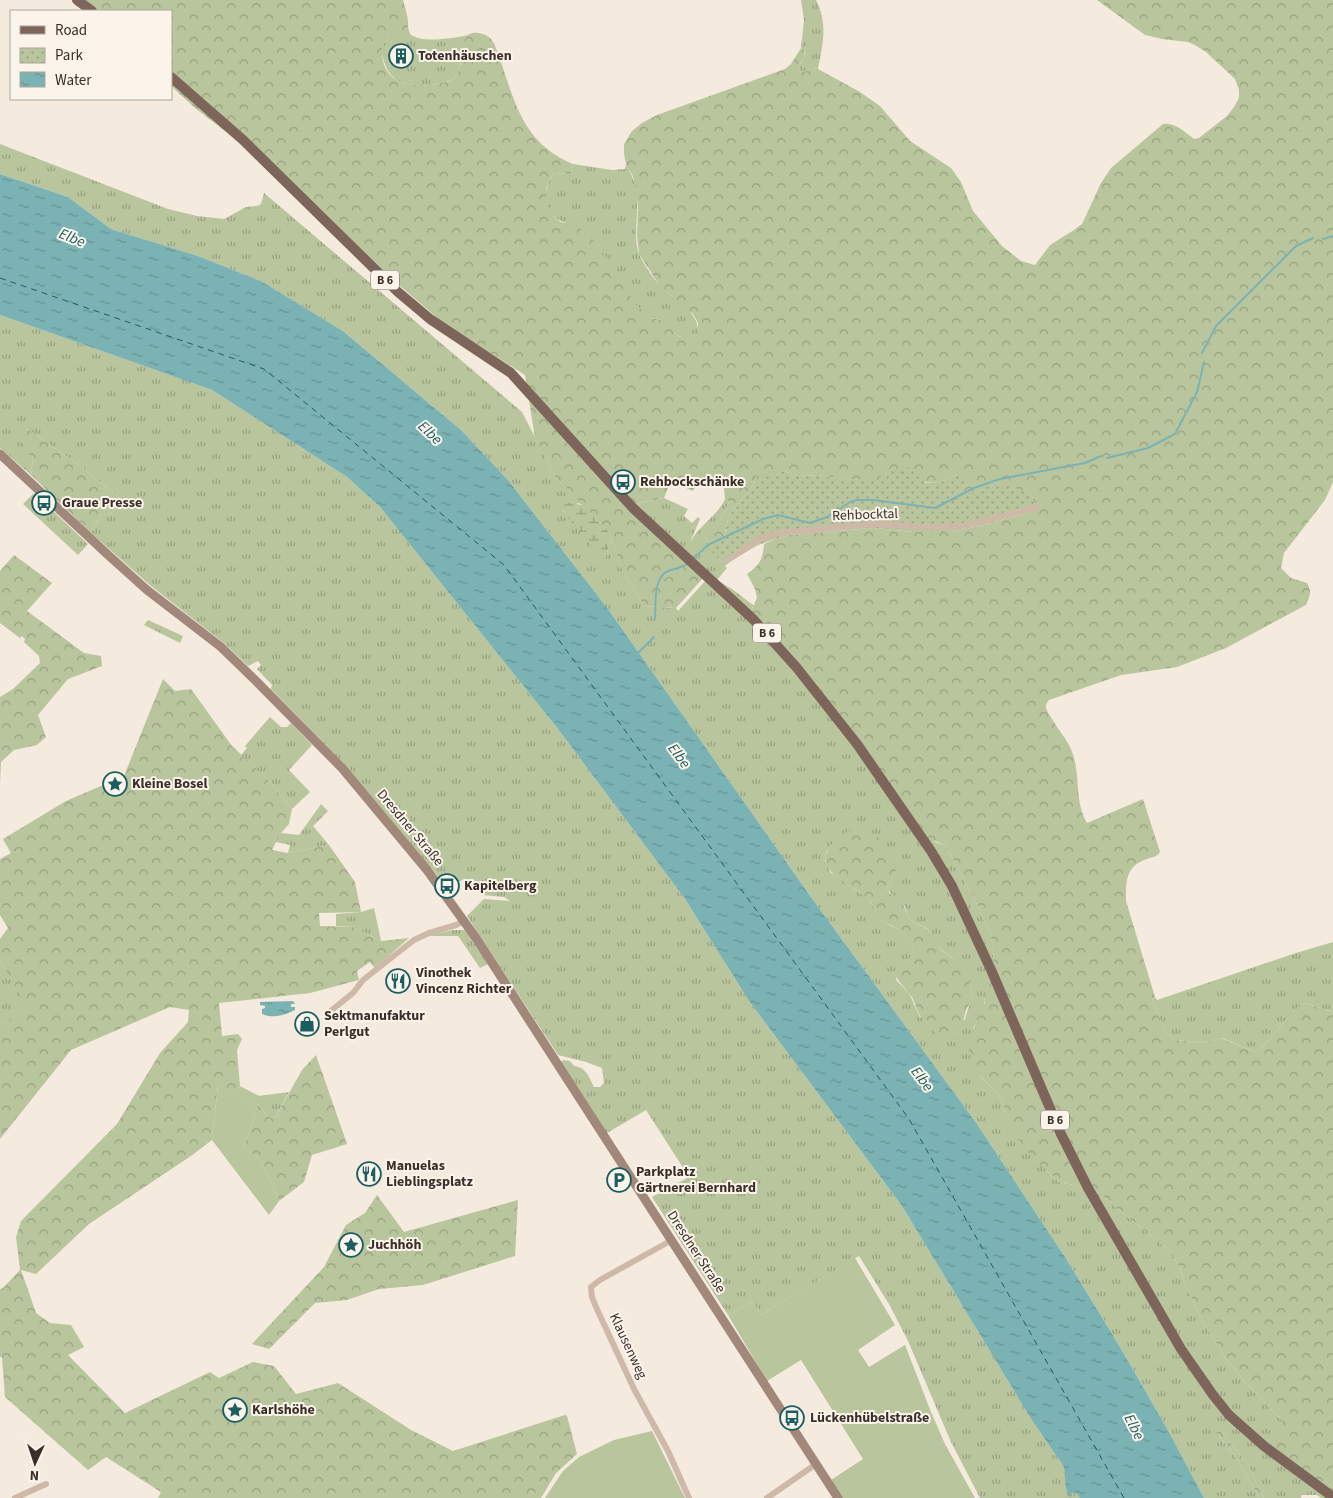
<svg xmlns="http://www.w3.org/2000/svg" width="1333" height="1498" font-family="'Source Sans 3',sans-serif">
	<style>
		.grass { fill: url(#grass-tufts); fill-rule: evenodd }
		.forest { fill: url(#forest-crowns) }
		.wetland { fill: url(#wetland-marsh) }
		.park { fill: url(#park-dots) }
		.garden { fill: #b9c59d }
		.water { fill: url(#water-ripples) }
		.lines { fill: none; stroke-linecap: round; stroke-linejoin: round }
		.stream { stroke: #7bb3b4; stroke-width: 2 }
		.ferry { stroke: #1b5d60; stroke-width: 1; stroke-dasharray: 6 5; stroke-linecap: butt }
		.minor { stroke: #ceb9a9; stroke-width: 6 }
		.secondary { stroke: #a2887a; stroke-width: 9 }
		.primary { stroke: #7e6559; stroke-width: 10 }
		.labels { text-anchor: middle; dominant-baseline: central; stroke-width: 4; stroke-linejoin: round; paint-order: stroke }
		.shield { fill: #fbf4eb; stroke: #756963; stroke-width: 1 }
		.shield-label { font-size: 12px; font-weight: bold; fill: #3b2e29 }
		.poi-label { font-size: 14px; font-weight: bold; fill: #3b2e29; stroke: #fbf4eb; text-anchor: start }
		.street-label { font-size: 14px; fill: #3b2e29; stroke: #fbf4eb }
		.water-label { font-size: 15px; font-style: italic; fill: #1b5d60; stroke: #fbf4eb }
	</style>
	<defs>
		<pattern id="grass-tufts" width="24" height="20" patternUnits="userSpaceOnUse" patternTransform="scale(1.25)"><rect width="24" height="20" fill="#b9c59d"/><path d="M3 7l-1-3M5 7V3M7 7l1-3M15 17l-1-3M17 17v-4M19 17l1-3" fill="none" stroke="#98a080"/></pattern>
		<pattern id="forest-crowns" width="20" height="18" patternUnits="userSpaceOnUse" patternTransform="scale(1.25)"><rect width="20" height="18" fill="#b9c59d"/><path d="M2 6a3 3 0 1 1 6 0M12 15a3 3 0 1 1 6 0" fill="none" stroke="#98a080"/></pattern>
		<pattern id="wetland-marsh" width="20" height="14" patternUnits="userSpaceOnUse" patternTransform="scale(1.25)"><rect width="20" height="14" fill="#b9c59d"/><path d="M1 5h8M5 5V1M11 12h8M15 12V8" fill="none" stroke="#98a080"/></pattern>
		<pattern id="park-dots" width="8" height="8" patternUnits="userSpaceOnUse" patternTransform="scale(1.25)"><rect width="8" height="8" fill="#b9c59d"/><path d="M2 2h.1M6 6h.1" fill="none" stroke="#98a080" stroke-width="1.8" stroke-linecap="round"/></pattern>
		<pattern id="water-ripples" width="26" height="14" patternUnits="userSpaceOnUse" patternTransform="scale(1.25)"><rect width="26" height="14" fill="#7bb3b4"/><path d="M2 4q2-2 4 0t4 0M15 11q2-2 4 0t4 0" fill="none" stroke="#669292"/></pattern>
	</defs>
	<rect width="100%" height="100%" fill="#f5eade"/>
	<path class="grass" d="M801 0H816C828 24 823 43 818 69L812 68 804 72 799 70 798 67C802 61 806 56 804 49L801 48 804 20Z
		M408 27 410 34C421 44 454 38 468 35 461 43 464 52 461 62 460 69 457 75 452 80 430 87 398 92 386 67 384 61 381 54 382 48 386 34 402 38 408 27Z
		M0 144 168 209 197 216 224 219 246 207 257 206 261 204 264 193 522 412 556 478 583 505 578 503 563 511 605 558 612 539 621 567 644 606 676 608 678 611 707 579 644 513 639 503 664 498 688 509 684 516 692 523 698 517 700 519 690 542C700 525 719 514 725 499L729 502 721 519 708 531 705 538C712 548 713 553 722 562L728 557 731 561 725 566 727 568 717 580 732 589 753 605 751 611 837 711 935 842 945 845 975 900 990 933 994 952 992 966 985 996 984 1009 973 1028 980 1076 995 1091 1003 1103 1005 1114 1048 1172 1059 1182 1088 1188 1105 1198 1129 1218 1171 1252 1180 1268 1186 1288 1204 1323 1224 1356 1246 1383 1283 1421 1333 1498H1321L1317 1495H1302L1301 1498H1264L1248 1465 1221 1431 1218 1429 1219 1436 1238 1460 1259 1498H1204L1169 1432 1117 1342 1065 1257 977 1124 811 897 608 609 508 480 461 430 343 331 261 281 198 256 111 229 68 197 0 174ZM833 843 896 871 887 888C891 896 897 898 903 904 907 908 906 914 909 918 914 924 919 924 925 927 932 932 933 940 938 946 943 953 950 955 956 961 964 968 972 984 972 995 972 1001 966 1012 965 1020L920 1017 909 993 896 980 900 964 909 960 914 949 910 940 901 931 881 921 869 899 830 872 825 861 826 852Z
		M573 164 612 170 625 169 626 164C634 177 638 193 637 208 637 223 634 241 639 254 644 265 653 278 661 286 674 300 699 311 698 332 681 348 674 329 661 320 658 318 654 319 650 317 645 314 637 307 633 302 629 297 628 290 624 285 614 269 598 247 585 233 574 221 556 225 548 209 543 196 547 183 554 173L571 174Z
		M0 315 212 390 347 477 380 507 558 729 685 899 749 1001 902 1206 1031 1419 1064 1467 1070 1497 1072 1493 1076 1492 1080 1498H980L951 1442 908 1341 889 1304 859 1256 761 1315 753 1302 728 1315 652 1197 689 1177 646 1110 607 1133 561 1062 563 1060 570 1061 574 1066C586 1067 589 1077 594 1087H600L604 1083 602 1068 586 1062 558 1055 467 916 484 899 510 901 504 897 483 895 474 882 464 879 447 887 346 766 271 689 272 685 257 669 261 665 258 661 248 666 225 644 151 586 91 533 100 516 113 512 120 504 118 496 76 463 26 428 23 449 33 458 31 475 0 448Z
		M34 493 88 544 78 555 23 504Z
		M148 620 183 636 180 643 144 625Z
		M270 717 281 727H287L291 723 312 745 289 770 310 792 292 809 267 779 241 755 247 748 245 746Z
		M321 804 328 811 313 826 329 845 288 853 290 845 276 842 281 833 299 835Z
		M374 908 381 941 353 927 336 926V914L361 912Z
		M453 930H465L488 964 480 968 458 936H427Z
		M1333 942V1012L1305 1003C1283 1017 1276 1038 1255 1052L1222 1038 1205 1043 1175 1040 1165 1031 1152 999 1155 997 1157 1000 1296 953Z
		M0 961 29 1007 0 1025Z
		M240 1086 259 1096 289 1092 275 1118 268 1117 258 1104 234 1093Z"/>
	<path class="forest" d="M74 0H403C405 7 409 19 408 27 406 39 381 33 382 52 383 91 425 89 452 80 457 75 459 70 461 63 464 51 460 31 478 33 486 34 490 37 494 43 514 93 517 141 573 164L571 174 554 173 550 179 546 189V200L553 216 561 222 572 224 584 231 595 242 609 261 625 286 634 303 651 318 667 321C674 335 684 345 698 332V323L693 314 660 286 639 254 637 236 638 206 633 176 626 164 624 154V144L632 131 642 123 657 115 785 69 791 64 801 48 804 49V57L798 67 799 70 804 72 812 68 818 69 860 92 880 106 910 141 951 168 961 182 973 211 1002 246 1021 261 1035 265 1050 245 1074 230 1082 224 1101 183 1111 168 1163 124C1175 122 1185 132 1194 139L1199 138 1227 116 1234 107 1239 98V90L1235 79 1206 52 1195 45 1188 42 1162 39 1145 35 1097 0H1333V482L1325 500 1284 553 1281 568 1291 578 1307 583C1312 591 1310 596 1306 605L1226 648 1177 667 1121 675 1049 700C1047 703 1046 703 1046 707 1046 713 1066 738 1070 747 1082 772 1073 799 1087 823L1143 799 1160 852C1157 857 1152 857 1147 859 1125 866 1126 882 1126 901L1155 997 1152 999 1165 1031 1175 1040 1205 1043 1221 1038 1255 1052C1276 1038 1283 1017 1305 1003L1333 1012V1491L1275 1448 1283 1421 1246 1383 1224 1356 1204 1323 1186 1288 1180 1268 1171 1252 1129 1218 1105 1198 1088 1188 1059 1182 1031 1156 1012 1132 1005 1114 1003 1103 995 1091 980 1076 972 1063 968 1047 971 1034 985 1003V982L992 966 994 952 990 933 975 900 945 845 925 837 875 762 837 711 751 611 757 598 755 589 747 574C759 566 763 559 764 544L775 539 790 535 873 528 914 532H951L984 525 1037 510 1031 494 947 503V501L952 498 953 493 969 484 956 475 939 483 843 479 818 475 798 476 784 471 771 477 757 476 753 486 729 515 724 538 710 545 705 538 707 531 721 519 729 502 725 499 724 488 712 481 699 480 693 491 671 481 664 498 639 503 644 513 704 577 676 608 644 606 621 567 610 533 556 478 535 438 525 375 442 322 378 267 286 178 195 108 171 86V11H88Z
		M26 428 76 463 118 496 121 504 113 512 100 516 91 533 31 475 33 458 23 450 19 437Z
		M14 555 52 583 27 611 84 653 101 656 102 666 68 679 38 715 46 737 37 745 14 750 1 762 0 784V697L13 689 40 663 39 656 24 642 25 639 22 636 20 638 0 623V571Z
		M163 679 175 691 191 689 232 746 267 779 292 809 289 824 281 833 272 850 288 853 329 845 355 882 361 912 319 913 320 926 353 927 381 941 409 938 375 968 370 962 357 971 359 980 310 993 219 1003 222 1036 238 1034 242 1039 237 1050 240 1086 234 1093 218 1085 212 1140 191 1156 89 1224 36 1274 21 1270 36 1313 50 1323 71 1325 84 1347 68 1355 125 1413 210 1372 219 1378 253 1362 274 1366 296 1394 338 1383 411 1430 453 1451 565 1415 567 1416 577 1454 556 1473 541 1498H158L161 1492 106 1457 88 1470 5 1397 2 1357H0V1289L3 1288 20 1270 16 1237 21 1221 117 1124 160 1053 188 1022 189 1010 170 1007 71 1050 0 1139V1025L28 1007 0 961V939L8 928 0 915V859L11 853 3 839 66 801 124 776Z
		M855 829 868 831 878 837 895 863 896 871 887 888 890 894C908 899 902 913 913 922 917 925 923 925 927 929 934 935 935 944 942 951 947 955 953 958 958 962 966 971 975 989 971 1001 971 1003 968 1006 967 1008 962 1020 965 1028 955 1039 941 1040 928 1029 921 1017 916 1010 915 1000 909 993 902 984 897 982 895 971L900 964 909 960 914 949C909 937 902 931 890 925 887 924 882 922 880 920 876 914 874 905 869 900 855 884 811 873 830 846 837 837 845 832 855 829Z
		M316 1055 347 1144 312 1155 304 1182 279 1201 262 1162 244 1147 258 1104 268 1117 275 1118 302 1070Z
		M377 1195 404 1232 518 1200 515 1256 423 1285 379 1289 347 1300 315 1303 269 1349 252 1344 324 1267 346 1225 365 1213Z
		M1218 1429 1221 1431 1248 1465 1264 1498H1259L1238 1460 1216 1432Z"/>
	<path class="wetland" d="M568 503 583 505 610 533 612 539 605 558 603 559 568 518 562 508 563 505Z"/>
	<path class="park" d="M911 467 925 483H939L956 475 966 478 969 484 954 493 952 498 947 501 948 503 989 486 1008 484 1031 494 1037 510 984 525 951 532H914L873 528 790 535 775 539 758 545 731 561 728 557 722 562 711 551 710 545 724 538 729 515 753 486 757 476H771L784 471 798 476 818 475 843 479 878 480 884 472Z"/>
	<path class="garden" d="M218 1085 258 1104 244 1147 262 1162 279 1201 269 1215 212 1140Z
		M855 1258 895 1325 858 1350 869 1367 905 1345 931 1412 945 1444 975 1498H838L828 1482 863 1459 801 1360 767 1381 728 1315 753 1302 761 1315Z
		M652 1431 685 1498H545L563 1471 579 1457 614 1440Z"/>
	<path class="water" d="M0 174 68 197 111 229 198 256 261 281 343 331 461 430 508 480 608 609 811 897 977 1124 1065 1257 1117 1342 1169 1432 1204 1498H1080L1076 1493H1072L1070 1498 1066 1488 1064 1467 1031 1419 902 1206 749 1001 685 899 558 729 380 507 347 477 212 390 0 315Z
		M293 1001 295 1004H291V1007H295V1010C285 1015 273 1019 262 1014V1009L265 1008V1006L260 1005V1002Z"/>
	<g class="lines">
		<path class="stream" d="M1323 239 1333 236
			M1202 353 1216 326 1296 246 1313 238
			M1107 458 1148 448 1175 434 1197 392 1204 362
			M694 558 708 545 763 519 778 515 810 523 827 517 850 502 857 500H873L935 508 974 488 1000 479 1085 463 1101 456
			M655 619C656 606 653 580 666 572 674 568 681 569 688 563
			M638 653 654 637"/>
		<path class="ferry" d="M0 278 264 369 504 565 909 1119 1124 1498"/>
		<path class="minor" d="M729 559 758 540 779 533 874 524 925 527 963 526 1037 507
			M327 1014 353 993 363 980 414 940 429 933 456 925 464 921
			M672 1240 600 1280 591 1287 592 1297 596 1307 634 1389 668 1451 689 1498
			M15 1498 46 1484
			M767 1498 816 1464"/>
		<path class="secondary" d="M0 454 107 554 147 590 221 647 256 681 342 768 427 870 476 938 838 1498"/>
		<path class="primary" d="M77 0 92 11
			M171 77 242 139 398 292 430 319 511 373 633 508 754 620 797 668 857 744 931 851 952 886 992 972 1061 1134 1088 1188 1181 1349 1213 1395 1229 1415 1264 1446 1333 1497"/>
	</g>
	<defs>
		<g id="building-ring" transform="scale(1.25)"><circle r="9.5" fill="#fbf4eb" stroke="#1b5d60" stroke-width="1.5"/><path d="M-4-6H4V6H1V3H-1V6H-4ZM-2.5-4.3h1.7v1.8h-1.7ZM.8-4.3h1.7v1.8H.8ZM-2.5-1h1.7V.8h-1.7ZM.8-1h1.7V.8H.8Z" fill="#1b5d60"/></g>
		<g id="bus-ring" transform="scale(1.25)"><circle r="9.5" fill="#fbf4eb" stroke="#1b5d60" stroke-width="1.5"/><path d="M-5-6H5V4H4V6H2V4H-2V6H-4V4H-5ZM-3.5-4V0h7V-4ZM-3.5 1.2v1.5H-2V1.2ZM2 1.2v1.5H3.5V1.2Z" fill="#1b5d60"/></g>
		<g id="sight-ring" transform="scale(1.25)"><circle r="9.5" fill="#fbf4eb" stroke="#1b5d60" stroke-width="1.5"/><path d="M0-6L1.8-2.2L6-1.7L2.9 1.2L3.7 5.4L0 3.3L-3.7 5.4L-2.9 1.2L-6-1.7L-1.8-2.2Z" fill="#1b5d60"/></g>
		<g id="restaurant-ring" transform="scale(1.25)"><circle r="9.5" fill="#fbf4eb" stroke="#1b5d60" stroke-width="1.5"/><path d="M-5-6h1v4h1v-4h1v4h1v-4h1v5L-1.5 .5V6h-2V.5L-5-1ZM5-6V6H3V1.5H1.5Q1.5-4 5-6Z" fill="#1b5d60"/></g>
		<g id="shop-ring" transform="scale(1.25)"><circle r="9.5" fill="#fbf4eb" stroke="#1b5d60" stroke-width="1.5"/><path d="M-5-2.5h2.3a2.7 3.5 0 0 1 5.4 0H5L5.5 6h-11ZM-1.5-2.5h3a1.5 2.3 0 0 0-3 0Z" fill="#1b5d60"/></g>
		<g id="parking-ring" transform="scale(1.25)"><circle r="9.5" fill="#fbf4eb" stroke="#1b5d60" stroke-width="1.5"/><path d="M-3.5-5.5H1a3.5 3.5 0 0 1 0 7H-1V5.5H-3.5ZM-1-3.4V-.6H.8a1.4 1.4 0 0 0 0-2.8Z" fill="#1b5d60"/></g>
	</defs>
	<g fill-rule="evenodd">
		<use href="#building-ring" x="401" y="56"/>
		<use href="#bus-ring" x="623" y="482"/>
		<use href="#bus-ring" x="44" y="503"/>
		<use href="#sight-ring" x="115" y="784"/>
		<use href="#bus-ring" x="447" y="886"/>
		<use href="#restaurant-ring" x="398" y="981"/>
		<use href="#shop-ring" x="307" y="1024"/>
		<use href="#restaurant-ring" x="369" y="1174"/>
		<use href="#parking-ring" x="619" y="1180"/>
		<use href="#sight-ring" x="351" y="1245"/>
		<use href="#sight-ring" x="235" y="1410"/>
		<use href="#bus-ring" x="792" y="1418"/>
	</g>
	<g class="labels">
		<g class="shield">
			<rect x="371" y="270.5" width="28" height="19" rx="4"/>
			<rect x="753" y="623.5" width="28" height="19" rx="4"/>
			<rect x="1041" y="1110.5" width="28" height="19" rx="4"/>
		</g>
		<g class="shield-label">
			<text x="385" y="280">B 6</text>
			<text x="767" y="633">B 6</text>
			<text x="1055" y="1120">B 6</text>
		</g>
		<g class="poi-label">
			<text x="418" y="56">Totenhäuschen</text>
			<text x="640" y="482">Rehbockschänke</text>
			<text x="62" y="503">Graue Presse</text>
			<text x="132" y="784">Kleine Bosel</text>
			<text x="464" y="886">Kapitelberg</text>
			<text x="416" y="973">Vinothek<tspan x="416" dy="16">Vincenz Richter</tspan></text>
			<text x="324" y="1016">Sektmanufaktur<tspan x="324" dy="16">Perlgut</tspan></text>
			<text x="386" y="1166">Manuelas<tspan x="386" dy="16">Lieblingsplatz</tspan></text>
			<text x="636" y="1172">Parkplatz<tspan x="636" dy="16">Gärtnerei Bernhard</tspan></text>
			<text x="368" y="1245">Juchhöh</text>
			<text x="252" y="1410">Karlshöhe</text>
			<text x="810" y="1418">Lückenhübelstraße</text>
		</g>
		<g class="street-label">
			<text transform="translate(865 515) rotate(-2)">Rehbocktal</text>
			<text transform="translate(410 828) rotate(50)">Dresdner Straße</text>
			<text transform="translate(696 1252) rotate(57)">Dresdner Straße</text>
			<text transform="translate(628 1346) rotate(65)">Klausenweg</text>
		</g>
		<g class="water-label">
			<text transform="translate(72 238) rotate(22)">Elbe</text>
			<text transform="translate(430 433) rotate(43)">Elbe</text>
			<text transform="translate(679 756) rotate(54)">Elbe</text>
			<text transform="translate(922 1079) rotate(53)">Elbe</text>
			<text transform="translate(1134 1427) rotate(63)">Elbe</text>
		</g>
	</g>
	<rect x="10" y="10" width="162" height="90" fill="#fbf4eb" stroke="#aea59d"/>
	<rect x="20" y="26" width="25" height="8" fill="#7e6559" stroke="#aea59d"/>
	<text x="55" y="35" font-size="15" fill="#3b2e29">Road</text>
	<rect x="20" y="48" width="25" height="15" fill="url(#park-dots)" stroke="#aea59d"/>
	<text x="55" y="60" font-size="15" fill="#3b2e29">Park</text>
	<rect x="20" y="72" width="25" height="15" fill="url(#water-ripples)" stroke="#aea59d"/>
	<text x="55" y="85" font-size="15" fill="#3b2e29">Water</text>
	<g transform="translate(35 1463) rotate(183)" stroke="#fbf4eb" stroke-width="4" paint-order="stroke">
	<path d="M0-4L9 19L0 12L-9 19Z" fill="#3b2e29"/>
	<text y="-8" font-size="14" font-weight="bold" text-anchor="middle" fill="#3b2e29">N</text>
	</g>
</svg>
